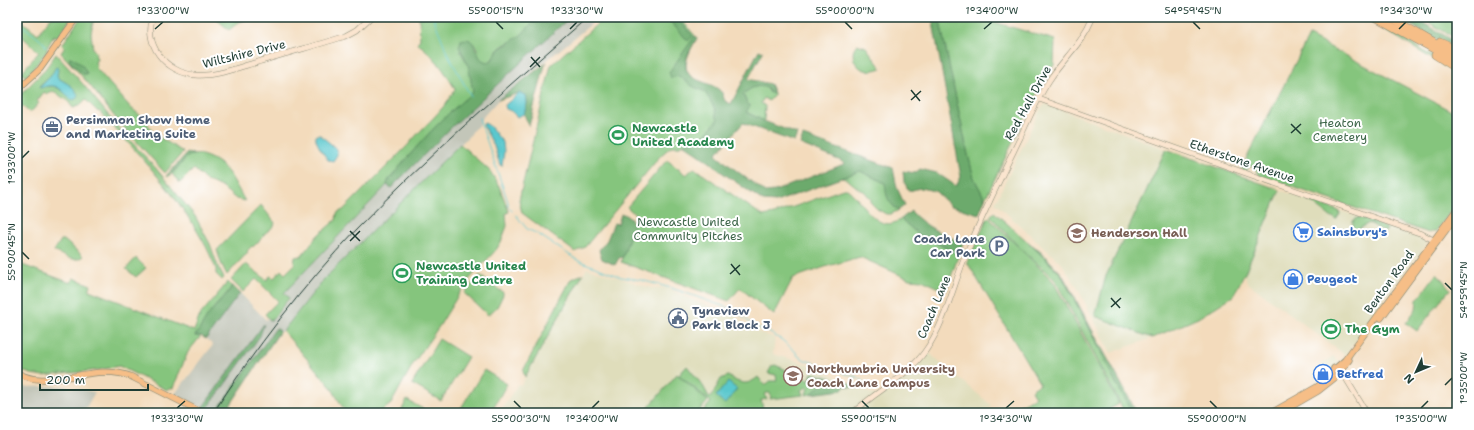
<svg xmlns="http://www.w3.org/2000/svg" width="1474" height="430" font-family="'Shantell Sans',sans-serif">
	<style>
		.built { fill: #dfddbb }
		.industrial { fill: #c3c6b9 }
		.green { fill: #85c57d; stroke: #528158; fill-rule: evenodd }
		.forest { fill: #6caa6c; stroke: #467450 }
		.water { fill: #5ac8ce; stroke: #3c8281 }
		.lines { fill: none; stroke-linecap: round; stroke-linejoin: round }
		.stream { stroke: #5ac8ce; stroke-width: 1 }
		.secondary-casing { stroke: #898c78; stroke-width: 6 }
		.primary-casing { stroke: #898c78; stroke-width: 7 }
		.highway-casing { stroke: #898c78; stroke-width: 8 }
		.secondary { stroke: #fbe5cf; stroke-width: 5 }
		.primary { stroke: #f6be87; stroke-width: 5.5 }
		.highway { stroke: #f6be87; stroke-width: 7 }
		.rail { stroke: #1f3d34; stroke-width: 1 }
		.ticks { fill: none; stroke: #1f3d34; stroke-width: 1.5 }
		.labels { text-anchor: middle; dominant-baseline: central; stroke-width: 4; stroke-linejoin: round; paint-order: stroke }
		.street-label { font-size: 12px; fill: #1f3d34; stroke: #fff }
		.service-label { font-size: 12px; font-weight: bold; fill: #4e5e75; stroke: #fff; text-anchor: start }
		.park-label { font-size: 12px; fill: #3e664a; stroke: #fff }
		.leisure-label { font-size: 12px; font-weight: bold; fill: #27864d; stroke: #fff; text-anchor: start }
		.shop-label { font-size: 12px; font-weight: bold; fill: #366cbe; stroke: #fff; text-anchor: start }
		.education-label { font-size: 12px; font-weight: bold; fill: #785e54; stroke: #fff; text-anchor: start }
		.neatline { fill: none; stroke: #1f3d34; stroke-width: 1.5 }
		.ticks-label { font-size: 10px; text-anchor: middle; fill: #1f3d34 }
	</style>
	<rect width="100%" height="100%" fill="#fff"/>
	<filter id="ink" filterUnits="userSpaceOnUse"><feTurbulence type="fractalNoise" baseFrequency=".025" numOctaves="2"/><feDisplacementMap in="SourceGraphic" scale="8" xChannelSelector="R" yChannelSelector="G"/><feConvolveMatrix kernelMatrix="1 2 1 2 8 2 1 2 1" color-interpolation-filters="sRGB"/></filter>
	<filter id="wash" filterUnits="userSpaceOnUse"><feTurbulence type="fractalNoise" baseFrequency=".012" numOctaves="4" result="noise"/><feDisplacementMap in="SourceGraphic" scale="16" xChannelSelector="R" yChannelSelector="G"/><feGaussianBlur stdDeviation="0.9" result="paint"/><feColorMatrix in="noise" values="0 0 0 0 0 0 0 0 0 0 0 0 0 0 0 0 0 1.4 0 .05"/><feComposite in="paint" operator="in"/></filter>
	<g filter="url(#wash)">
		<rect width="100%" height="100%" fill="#f3dbbc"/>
		<path class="built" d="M1046 104 1166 149 1106 276 1095 316 1152 338 1111 353 1076 285 1062 264 995 203 1042 106Z
			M1280 190 1423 239 1426 241 1427 244 1424 248 1378 306 1358 338 1345 355 1248 283 1246 280 1245 273Z
			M587 268 651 288H667L695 301 734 315 753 330 775 338 773 354 810 365 877 396 908 374 929 353 991 405 985 413H860L858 412 856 413H499L518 384 521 385Z
			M1333 356 1339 362 1319 383 1313 375V371Z"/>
		<path class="industrial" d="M560 17H600L498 100 481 119 479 125 473 130 471 134 324 279 283 331 280 332 225 413H215L174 395 213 345 206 339 240 293 266 320 268 318 271 321 289 299 283 294 387 185 388 181Z
			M17 383 23 387 62 386 95 392 83 413H17Z"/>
		<path class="green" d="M17 17 38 34 51 17H72L58 37 54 35 47 48V51L26 77 21 73 39 52 17 32Z
			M81 17H94L91 33 93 49 96 52 95 55 97 58 95 63 97 65 96 68 131 108 145 119 153 133 183 152 165 173 118 121 88 83 61 53 65 47 62 45Z
			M214 17H253L239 22 229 30Z
			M419 17H538C532 27 522 36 512 41 509 43 504 44 501 47 495 51 495 58 489 62 474 62 481 52 475 45 473 43 471 42 469 41L460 51 468 64 474 92C441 118 414 149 388 181L387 185 284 293 289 298 271 321 265 314 278 301 256 279 243 292 231 280 246 264 267 280 270 276 274 278 281 270 285 274 294 265 295 257 301 256 318 235 336 220 337 213 343 210 408 145C423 126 442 113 454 91L455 89C444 70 434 55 417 43L420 39Z
			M605 17H679L697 38C689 53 676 73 700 82 708 85 715 87 722 93L718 119 706 134 680 146H672L661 155 585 247 575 252 522 213 519 200 551 65Z
			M939 17H982L987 20 1055 40 1054 65 1042 83 985 199 974 178 968 155Z
			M1364 17H1369L1451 68 1450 70Z
			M1419 17H1457V39Z
			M1309 36 1457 114V203L1436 231 1429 233 1260 176 1257 173 1255 167 1250 166 1246 171 1241 169Z
			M857 44 866 47 881 68C875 70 868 72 862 69 853 64 850 52 857 44Z
			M56 54 82 83 124 134 154 166 195 216 210 244 219 269 224 278 222 280 216 274V269C212 259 208 250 203 241 176 193 136 151 99 111L98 112 86 100 81 105 73 108 66 99C58 97 56 87 47 94L44 92 37 101 39 103 30 113 20 104 19 99 22 93 43 72ZM56 67 58 70 57 75 58 78 65 82 77 92 73 100 63 91 54 86 39 87 51 76Z
			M761 85 767 88 770 93H774V95L769 101 764 98 761 103 765 106 764 121 746 112 747 104 743 94 751 88Z
			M460 144 490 171 499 186 509 212 506 213 507 226 501 242 496 250 465 284 440 325 413 364 391 404 379 413H346L331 387 283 331 324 279Z
			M1166 149 1280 190 1245 273 1233 296 1198 318 1152 338 1095 316 1106 276Z
			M198 154C227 161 231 177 245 201L236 199 223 188 204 179 194 169 180 183 172 174 188 156Z
			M667 160 686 175 694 168 763 216 774 214 843 189H847C862 199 877 237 901 219L919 235 959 254 946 291 922 280 909 279 860 257 828 266 793 278 774 315 740 288 729 301 621 262 636 215 627 207Z
			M860 171 886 183 894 207 899 210 891 214H886L877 209 871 203V199L864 191 860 190 847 179 841 178Z
			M1309 200 1339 211 1340 214 1336 220 1333 217 1332 218Z
			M261 205 275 223 274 226 263 235 264 236 253 247 252 246 247 251 248 252 227 275 221 263 217 250Z
			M994 212 1027 241 1061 274 1095 339 1112 376 1133 413H1125L1055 280 1020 248 990 216Z
			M988 217 1053 281 1119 404 1102 413H1022L1019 406 1035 397 1031 390 1040 384 967 262Z
			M1357 218H1361L1385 227 1387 229 1385 232C1379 230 1375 225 1369 223L1355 231 1353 227V221Z
			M61 240H64L83 256C75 264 62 255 54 251Z
			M136 258 146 268 136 277 126 269Z
			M17 263 71 283 73 278 91 285 89 290 194 331 200 315 228 282 232 286C227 295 219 301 213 309 206 317 202 327 195 336H201L188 352 173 388 167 390 119 366 99 370 43 376 31 374 17 369Z
			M1437 273 1450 289 1417 331 1406 323 1416 309 1417 300Z
			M583 274 525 377 523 371 571 279Z
			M480 275 491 285 503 292V295L497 307 488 315 464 293Z
			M439 339 468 357 441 401 412 384Z
			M775 365 809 380 819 379 822 383 811 394 806 395 808 388 807 387 801 390 803 395 770 399 771 396 770 393H766L764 395 767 399 761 400 764 413H702L711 402 679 375 687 366 703 386 709 397H711L721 379 728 376C739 383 746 387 758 377L765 386 770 381H777L776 375 768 373 772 366Z
			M484 370 507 384 490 413H458Z
			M677 374 708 401 697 413H644Z
			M407 400 430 413H400Z"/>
		<path class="forest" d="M538 17H570L455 124 391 188 387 185 388 181C414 149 441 118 473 92L468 64 459 47 461 40C480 34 472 62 489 62L492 60 499 49 521 35Z
			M666 17H676L693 36 688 41Z
			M932 17H939L968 155 974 178 985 199 979 214 951 206 935 191 920 188 909 191 904 182 903 171 915 173 920 169 937 173 956 186 961 177Z
			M1397 17H1413L1456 42 1453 46 1426 34Z
			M695 36 697 38C694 44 689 50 687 57 678 84 713 79 722 93 723 95 724 99 725 101L731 104 759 50 763 52 748 79 770 84 774 93H770L767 88C757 84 751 88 743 94L747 104 750 106 746 112 764 121 797 134 794 142 743 123 716 154 717 156 765 192 775 191 844 164 841 161 800 144 803 136 893 168 897 188 905 205 899 210C887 203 886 195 885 183L860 171 776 202 763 201 720 171 711 163 684 144 706 134 718 119 716 117 715 109 705 92 692 86 679 76 671 78 669 72Z
			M70 57C77 59 85 67 87 74H83L69 61Z
			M547 62 545 65 529 126 524 114 527 103 526 95 519 93 498 100Z
			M187 153 198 154 188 156 168 177 166 176Z
			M911 211C925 227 944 235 963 243L959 254 919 235 901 219Z
			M621 214H624L631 219 633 225 623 257 619 258 615 265 602 259 599 250 607 240 614 223 618 224Z
			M1027 241 1042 253 1062 274 1137 413H1133L1112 376 1095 339 1061 274Z
			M232 286 240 293 206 339 201 336H195C202 327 206 316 214 308 221 300 227 295 232 286Z
			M264 324 260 336 207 409 202 408Z
			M276 328 280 331 225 413H215Z
			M812 373 859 386 858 388 845 386 842 390 811 394 822 383 819 379 809 381Z"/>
		<path class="water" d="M56 67 58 68 57 75 58 78C66 83 76 87 78 96L76 99 71 100C66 94 58 84 49 86 45 86 43 88 39 88L51 76Z
			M519 93 526 95 527 103 524 114 517 117 511 111 506 109 505 105Z
			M484 123C492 125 496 136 503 142L504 152 502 166 500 165 494 146 483 125Z
			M316 135H320L337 149V155L333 161 328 160C324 154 314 142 316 135Z
			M728 382 737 389 725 404 716 396Z"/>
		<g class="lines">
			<path class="stream" d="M433 17 447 52 471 97
				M17 21 44 43 46 47
				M479 118 508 202V206L512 211
				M516 215 527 229 538 234 577 260 621 277 641 280 671 288 734 310 754 326 770 333 782 340 795 351 798 356 805 360 859 378 874 391"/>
		</g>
	</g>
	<g filter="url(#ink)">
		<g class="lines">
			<g class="secondary-casing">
				<path id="secondary" d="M153 17C148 30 151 44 159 55 167 66 181 74 195 75 216 77 238 67 258 62 287 53 317 45 346 36L357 30 371 17
					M1039 99 1251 175 1422 234 1437 242
					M1342 372 1367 413
					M853 413C876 390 907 378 926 350 944 324 952 291 963 262 980 219 1000 179 1020 138 1029 118 1038 97 1050 79 1065 57 1082 44 1093 17"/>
			</g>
			<g class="primary-casing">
				<path id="primary" d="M17 90 40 69 77 17
					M1381 318 1457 215
					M17 373C24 376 30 379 38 379 69 382 98 365 130 376L203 413
					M1271 413 1317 387 1330 377 1334 368 1337 367 1345 360 1457 209
					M1280 413 1318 391 1337 376 1340 375 1341 370 1349 360"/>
			</g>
			<g class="highway-casing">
				<path id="highway" d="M1375 17 1457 62
					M1390 17 1457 56
					M1440 42 1457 50
					M1435 55 1457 69"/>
			</g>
			<use href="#secondary" class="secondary"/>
			<use href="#primary" class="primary"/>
			<use href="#highway" class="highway"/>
			<path class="rail" d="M213 413C255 349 303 286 356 230 429 154 509 86 588 17"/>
		</g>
	</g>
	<path class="ticks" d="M496 22 503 29M845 22 852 29M1193 22 1200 29M155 29 163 22M570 29 577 22M984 29 992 22M1399 29 1406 22M531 57 540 67M530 67 540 57M911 90 920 101M911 100 921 91M1291 124 1301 134M1291 133 1301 124M22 158 29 151M350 231 360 241M350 241 360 231M22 252 29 259M731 264 740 275M730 274 740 265M1445 283 1452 290M1111 298 1120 308M1111 307 1121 298M1445 385 1452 378M514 401 521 408M862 401 869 408M1210 401 1217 408M177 408 185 401M592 408 599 401M1006 408 1014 401M1421 408 1428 401"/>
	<defs>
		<g id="office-ring" transform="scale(1)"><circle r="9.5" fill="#fff" stroke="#5c6f8a" stroke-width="1.5"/><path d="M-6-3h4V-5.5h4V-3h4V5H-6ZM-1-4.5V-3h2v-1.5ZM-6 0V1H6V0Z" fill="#5c6f8a"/></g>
		<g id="stadium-ring" transform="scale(1)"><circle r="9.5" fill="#fff" stroke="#2e9e5b" stroke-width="1.5"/><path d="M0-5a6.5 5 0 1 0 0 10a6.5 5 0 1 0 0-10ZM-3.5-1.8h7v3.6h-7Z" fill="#2e9e5b"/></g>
		<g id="supermarket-ring" transform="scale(1)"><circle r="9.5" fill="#fff" stroke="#3f7fe0" stroke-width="1.5"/><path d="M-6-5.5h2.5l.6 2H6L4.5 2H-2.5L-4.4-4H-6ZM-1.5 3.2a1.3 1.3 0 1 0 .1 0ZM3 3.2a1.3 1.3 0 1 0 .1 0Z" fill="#3f7fe0"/></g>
		<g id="university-ring" transform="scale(1)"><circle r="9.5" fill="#fff" stroke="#8d6e63" stroke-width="1.5"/><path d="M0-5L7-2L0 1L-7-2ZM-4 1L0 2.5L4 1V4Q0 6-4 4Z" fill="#8d6e63"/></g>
		<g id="parking-ring" transform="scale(1)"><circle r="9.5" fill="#fff" stroke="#5c6f8a" stroke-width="1.5"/><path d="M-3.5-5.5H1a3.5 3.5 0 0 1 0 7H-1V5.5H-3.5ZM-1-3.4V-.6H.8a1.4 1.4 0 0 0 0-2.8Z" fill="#5c6f8a"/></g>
		<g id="shop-ring" transform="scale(1)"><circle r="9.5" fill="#fff" stroke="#3f7fe0" stroke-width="1.5"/><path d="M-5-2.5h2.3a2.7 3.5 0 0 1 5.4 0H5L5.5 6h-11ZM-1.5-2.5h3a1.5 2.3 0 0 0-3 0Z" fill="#3f7fe0"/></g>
		<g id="civic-ring" transform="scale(1)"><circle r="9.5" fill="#fff" stroke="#5c6f8a" stroke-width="1.5"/><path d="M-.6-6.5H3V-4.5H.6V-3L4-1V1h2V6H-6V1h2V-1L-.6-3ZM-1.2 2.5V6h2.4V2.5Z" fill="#5c6f8a"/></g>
	</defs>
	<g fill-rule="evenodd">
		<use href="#office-ring" x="52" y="127"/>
		<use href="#stadium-ring" x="618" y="135"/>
		<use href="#supermarket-ring" x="1303" y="232"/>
		<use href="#university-ring" x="1077" y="233"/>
		<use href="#parking-ring" x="999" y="246"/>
		<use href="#stadium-ring" x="402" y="273"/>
		<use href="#shop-ring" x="1293" y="279"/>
		<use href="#civic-ring" x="678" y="318"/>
		<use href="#stadium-ring" x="1331" y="329"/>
		<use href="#shop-ring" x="1323" y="374"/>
		<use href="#university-ring" x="793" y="376"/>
	</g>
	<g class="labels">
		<g class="street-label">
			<text transform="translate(244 54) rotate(-14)">Wiltshire Drive</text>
			<text transform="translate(1028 103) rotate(-61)">Red Hall Drive</text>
			<text transform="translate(1242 161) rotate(19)">Etherstone Avenue</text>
			<text transform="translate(1389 282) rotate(-54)">Benton Road</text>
			<text transform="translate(934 307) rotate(-67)">Coach Lane</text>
		</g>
		<g class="service-label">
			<text x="66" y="120">Persimmon Show Home<tspan x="66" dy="14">and Marketing Suite</tspan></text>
			<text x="985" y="239" text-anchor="end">Coach Lane<tspan x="985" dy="14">Car Park</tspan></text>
			<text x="692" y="311">Tyneview<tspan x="692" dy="14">Park Block J</tspan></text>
		</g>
		<g class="park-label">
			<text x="1340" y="123">Heaton<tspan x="1340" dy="14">Cemetery</tspan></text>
			<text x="688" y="222">Newcastle United<tspan x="688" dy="14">Community Pitches</tspan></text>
		</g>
		<g class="leisure-label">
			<text x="632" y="128">Newcastle<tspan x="632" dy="14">United Academy</tspan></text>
			<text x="416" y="266">Newcastle United<tspan x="416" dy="14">Training Centre</tspan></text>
			<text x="1345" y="329">The Gym</text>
		</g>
		<g class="shop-label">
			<text x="1317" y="232">Sainsbury's</text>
			<text x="1307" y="279">Peugeot</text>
			<text x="1337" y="374">Betfred</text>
		</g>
		<g class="education-label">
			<text x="1091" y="233">Henderson Hall</text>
			<text x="807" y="369">Northumbria University<tspan x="807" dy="14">Coach Lane Campus</tspan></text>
		</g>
	</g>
	<rect width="1474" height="430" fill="none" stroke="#fff" stroke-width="44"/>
	<g transform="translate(1416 372) rotate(226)" stroke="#ffffff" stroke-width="3" paint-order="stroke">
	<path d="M0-3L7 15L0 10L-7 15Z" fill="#1f3d34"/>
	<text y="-6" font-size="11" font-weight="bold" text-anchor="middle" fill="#1f3d34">N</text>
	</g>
	<path d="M40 384v6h108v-6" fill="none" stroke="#1f3d34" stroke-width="2"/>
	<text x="46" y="384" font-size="12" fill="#1f3d34" stroke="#ffffff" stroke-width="3" paint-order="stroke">200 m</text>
	<rect x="22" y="22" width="1430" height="386" class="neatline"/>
	<g class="ticks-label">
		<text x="163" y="14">1°33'00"W</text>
		<text x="496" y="14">55°00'15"N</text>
		<text x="577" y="14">1°33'30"W</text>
		<text x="845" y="14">55°00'00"N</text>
		<text x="992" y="14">1°34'00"W</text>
		<text x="1193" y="14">54°59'45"N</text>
		<text x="1406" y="14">1°34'30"W</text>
		<text transform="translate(11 158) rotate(-90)" y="4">1°33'00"W</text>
		<text transform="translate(11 252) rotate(-90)" y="4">55°00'45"N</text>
		<text transform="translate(1463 290) rotate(-90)" y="4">54°59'45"N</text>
		<text transform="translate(1463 378) rotate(-90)" y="4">1°35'00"W</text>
		<text x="177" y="422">1°33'30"W</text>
		<text x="521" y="422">55°00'30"N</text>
		<text x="592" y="422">1°34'00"W</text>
		<text x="869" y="422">55°00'15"N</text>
		<text x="1006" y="422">1°34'30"W</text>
		<text x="1217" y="422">55°00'00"N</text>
		<text x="1421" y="422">1°35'00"W</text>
	</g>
</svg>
